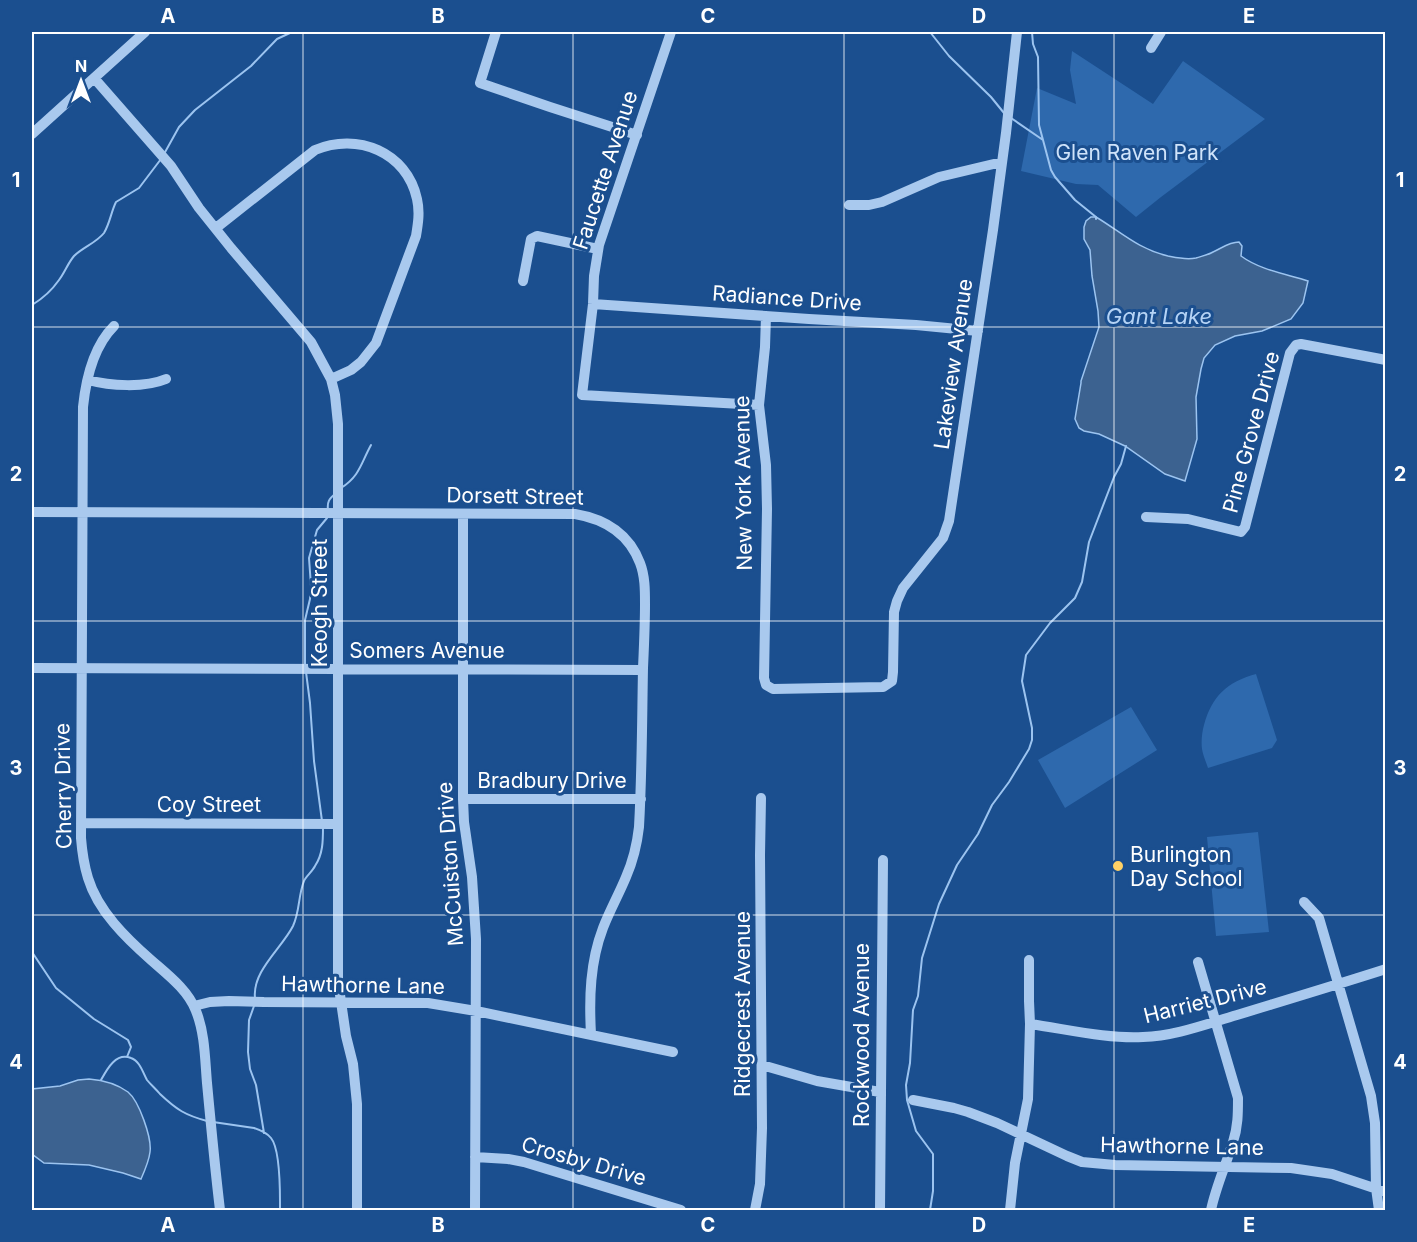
<svg xmlns="http://www.w3.org/2000/svg" width="1417" height="1242" font-family="Inter,sans-serif">
	<style>
		.green { fill: #2e69ad }
		.water { fill: #3c6290; stroke: #9cc4f0; stroke-width: 1.5 }
		.lines { fill: none; stroke-linecap: round; stroke-linejoin: round }
		.stream { stroke: #9cc4f0; stroke-width: 2 }
		.minor { stroke: #a9c9ee; stroke-width: 10 }
		.grid { fill: none; stroke: #fff; stroke-width: 1.5; stroke-opacity: 0.55 }
		.poi-dot { fill: #ffd166; stroke: #1b4f8f; stroke-width: 2 }
		.labels { text-anchor: middle; dominant-baseline: central; stroke-width: 6; stroke-linejoin: round; paint-order: stroke }
		.park-label { font-size: 21px; fill: #cfe3fa; stroke: #1b4f8f }
		.street-label { font-size: 21px; fill: #fff; stroke: #1b4f8f }
		.poi-label { font-size: 21px; fill: #fff; stroke: #1b4f8f; text-anchor: start }
		.water-label { font-size: 22px; font-style: italic; fill: #b5d3f5; stroke: #1b4f8f }
		.neatline { fill: none; stroke: #fff; stroke-width: 2 }
		.grid-label { font-size: 20px; text-anchor: middle; font-weight: bold; fill: #fff }
	</style>
	<rect width="100%" height="100%" fill="#1b4f8f"/>
	<path class="green" d="M1072 51 1153 104 1183 61 1265 119 1161 197 1136 217 1098 185 1076 184 1021 171 1037 88 1076 104 1070 70Z
		M1256 674 1277 740 1272 748 1208 768C1206 762 1203 755 1202 749 1201 742 1202 732 1204 725 1212 696 1227 682 1256 674Z
		M1131 707 1157 750 1065 808 1038 760Z
		M1258 832 1269 932 1216 936 1207 837Z"/>
	<path class="water" d="M1091 217H1096C1121 232 1138 249 1168 256 1178 258 1186 260 1196 258 1202 256 1208 255 1213 252 1222 248 1229 242 1239 242L1242 246 1241 256C1260 270 1286 274 1308 281L1303 303 1291 319 1262 331 1235 336 1215 345 1204 358 1201 369 1196 397 1197 439 1185 481 1165 474 1125 446 1099 434 1084 431 1079 428 1075 419 1081 383V381L1099 327 1098 311 1092 276 1090 250 1084 239V227L1086 221Z
		M89 1079C101 1080 117 1084 128 1092 139 1101 152 1138 150 1152 149 1161 145 1170 141 1179L123 1173 89 1165 44 1163 32 1154V1089L60 1086 78 1080Z"/>
	<g class="lines">
		<path class="stream" d="M930 32 949 56 991 97 1004 113
			M1032 32 1033 44 1038 57 1039 125 1051 170 1055 177 1075 200 1096 217V219
			M1011 118 1043 140
			M164 154 179 127 195 110 251 66 277 39 292 32
			M32 305C42 299 52 290 59 280 65 272 68 263 74 256 83 247 96 243 104 233 110 223 111 212 116 202L139 188 161 159
			M341 488C360 476 361 463 371 445
			M328 510C327 502 329 499 335 494
			M305 666V620L310 599 311 586 309 558 317 530 327 518
			M306 672 310 703 314 761 322 821
			M32 952 56 988 94 1019 128 1040 131 1047 127 1057
			M255 998C252 971 282 948 293 926 300 911 298 896 304 881 306 876 312 872 315 866 323 854 323 841 323 827
			M254 1006 249 1020 248 1052 250 1069 256 1085 264 1133
			M101 1080C107 1069 116 1052 131 1058 140 1061 143 1073 147 1080 151 1085 156 1089 160 1094 177 1110 185 1115 207 1121
			M213 1122 254 1128C260 1130 267 1133 271 1138 281 1150 280 1195 280 1210
			M930 1210 933 1191V1154L916 1131 907 1100 906 1085 910 1063 913 1010 918 996 922 958 939 904 957 865 978 834 992 805 1009 782 1029 749 1032 740V728L1022 681 1026 655 1050 623 1075 598 1082 582 1089 542 1114 477 1121 464 1126 446"/>
		<path class="minor" d="M496 32 480 83 550 107 637 135
			M671 32 599 245 594 276 593 304 582 395 759 405
			M1151 48 1161 32
			M94 78 171 166 199 208 231 248 311 342 331 379 335 395 338 424V981L346 1036 353 1064 357 1104V1210
			M32 134 145 32
			M849 205H869L882 202 939 177 1002 162
			M216 228 315 150C357 132 407 152 417 199 420 212 418 224 416 236L376 343 361 362 351 370 331 379
			M523 281 531 239 537 236 598 249
			M593 304 809 319 916 325 978 331
			M766 316 765 347 759 405 766 465 767 509 764 678 766 685 773 689 883 687 892 681 893 672 894 612 897 601 903 588 943 538 949 521 993 230 1006 133 1017 32
			M114 326C93 347 86 378 83 407L81 838C82 851 84 865 88 878 98 911 126 938 151 960 168 975 188 990 196 1011 205 1033 205 1060 207 1083 211 1126 215 1168 220 1210
			M88 380C110 386 145 388 166 379
			M32 512 575 514C605 519 629 534 640 563 645 576 645 590 645 604 645 625 644 646 643 668 642 721 642 774 639 827 637 845 633 861 626 877 619 894 610 910 603 928 590 962 589 998 591 1034
			M463 514V799L464 822 472 877 476 939 475 1210
			M1146 517 1188 519 1241 532 1245 527 1290 353 1296 345 1301 344 1386 360
			M32 668 643 670
			M463 799H641
			M81 823 338 824
			M1304 902 1319 918 1371 1096 1375 1123 1376 1188 1379 1210
			M1198 962 1238 1098C1238 1113 1238 1127 1233 1142 1226 1165 1216 1186 1211 1210
			M194 1006 210 1002 229 1001 264 1002 428 1003 476 1011 673 1052
			M1030 1024C1066 1029 1107 1039 1143 1037 1175 1036 1206 1024 1237 1015 1286 1000 1336 985 1386 969
			M762 1065 817 1081 880 1092
			M913 1100 954 1108 968 1112 997 1123 1067 1156 1082 1162 1115 1165 1291 1168 1332 1174 1386 1192
			M475 1157 508 1159 524 1162 681 1210
			M755 1210 760 1184 762 1128 760 855 761 798
			M880 1210 883 860
			M1010 1210 1015 1163 1028 1099 1030 1024 1029 1001V960"/>
	</g>
	<path class="grid" d="M303 32V1210M573 32V1210M844 32V1210M1114 32V1210M32 327H1386M32 621H1386M32 915H1386"/>
	<circle class="poi-dot" cx="1118" cy="866" r="6"/>
	<g class="labels">
		<g class="park-label">
			<text x="1137" y="152">Glen Raven Park</text>
		</g>
		<g class="street-label">
			<text transform="translate(605 170) rotate(-72)">Faucette Avenue</text>
			<text transform="translate(787 298) rotate(4)">Radiance Drive</text>
			<text transform="translate(953 364) rotate(-82)">Lakeview Avenue</text>
			<text transform="translate(1251 432) rotate(-75)">Pine Grove Drive</text>
			<text transform="translate(743 483) rotate(-91)">New York Avenue</text>
			<text transform="translate(515 496) rotate(1)">Dorsett Street</text>
			<text transform="translate(319 603) rotate(-90)">Keogh Street</text>
			<text x="427" y="650">Somers Avenue</text>
			<text x="552" y="780">Bradbury Drive</text>
			<text transform="translate(63 786) rotate(-91)">Cherry Drive</text>
			<text x="209" y="804">Coy Street</text>
			<text transform="translate(450 864) rotate(-94)">McCuiston Drive</text>
			<text transform="translate(363 985) rotate(1)">Hawthorne Lane</text>
			<text transform="translate(1205 1001) rotate(-14)">Harriet Drive</text>
			<text transform="translate(742 1004) rotate(-90)">Ridgecrest Avenue</text>
			<text transform="translate(861 1035) rotate(-90)">Rockwood Avenue</text>
			<text transform="translate(1182 1146) rotate(1)">Hawthorne Lane</text>
			<text transform="translate(584 1161) rotate(16)">Crosby Drive</text>
		</g>
		<g class="poi-label">
			<text x="1130" y="854">Burlington<tspan x="1130" dy="24">Day School</tspan></text>
		</g>
		<g class="water-label">
			<text x="1159" y="316">Gant Lake</text>
		</g>
	</g>
	<rect width="1417" height="1242" fill="none" stroke="#1b4f8f" stroke-width="66"/>
	<g transform="translate(81 81)" stroke="#1b4f8f" stroke-width="4.5" paint-order="stroke">
	<path d="M0-4.5L10 22L0 15L-10 22Z" fill="#ffffff"/>
	<text y="-9" font-size="16" font-weight="bold" text-anchor="middle" fill="#ffffff">N</text>
	</g>
	<rect x="33" y="33" width="1351" height="1176" class="neatline"/>
	<g class="grid-label">
		<text x="168" y="23">A</text>
		<text x="438" y="23">B</text>
		<text x="708" y="23">C</text>
		<text x="979" y="23">D</text>
		<text x="1249" y="23">E</text>
		<text x="16" y="187">1</text>
		<text x="1400" y="187">1</text>
		<text x="16" y="481">2</text>
		<text x="1400" y="481">2</text>
		<text x="16" y="775">3</text>
		<text x="1400" y="775">3</text>
		<text x="16" y="1069">4</text>
		<text x="1400" y="1069">4</text>
		<text x="168" y="1232">A</text>
		<text x="438" y="1232">B</text>
		<text x="708" y="1232">C</text>
		<text x="979" y="1232">D</text>
		<text x="1249" y="1232">E</text>
	</g>
</svg>
